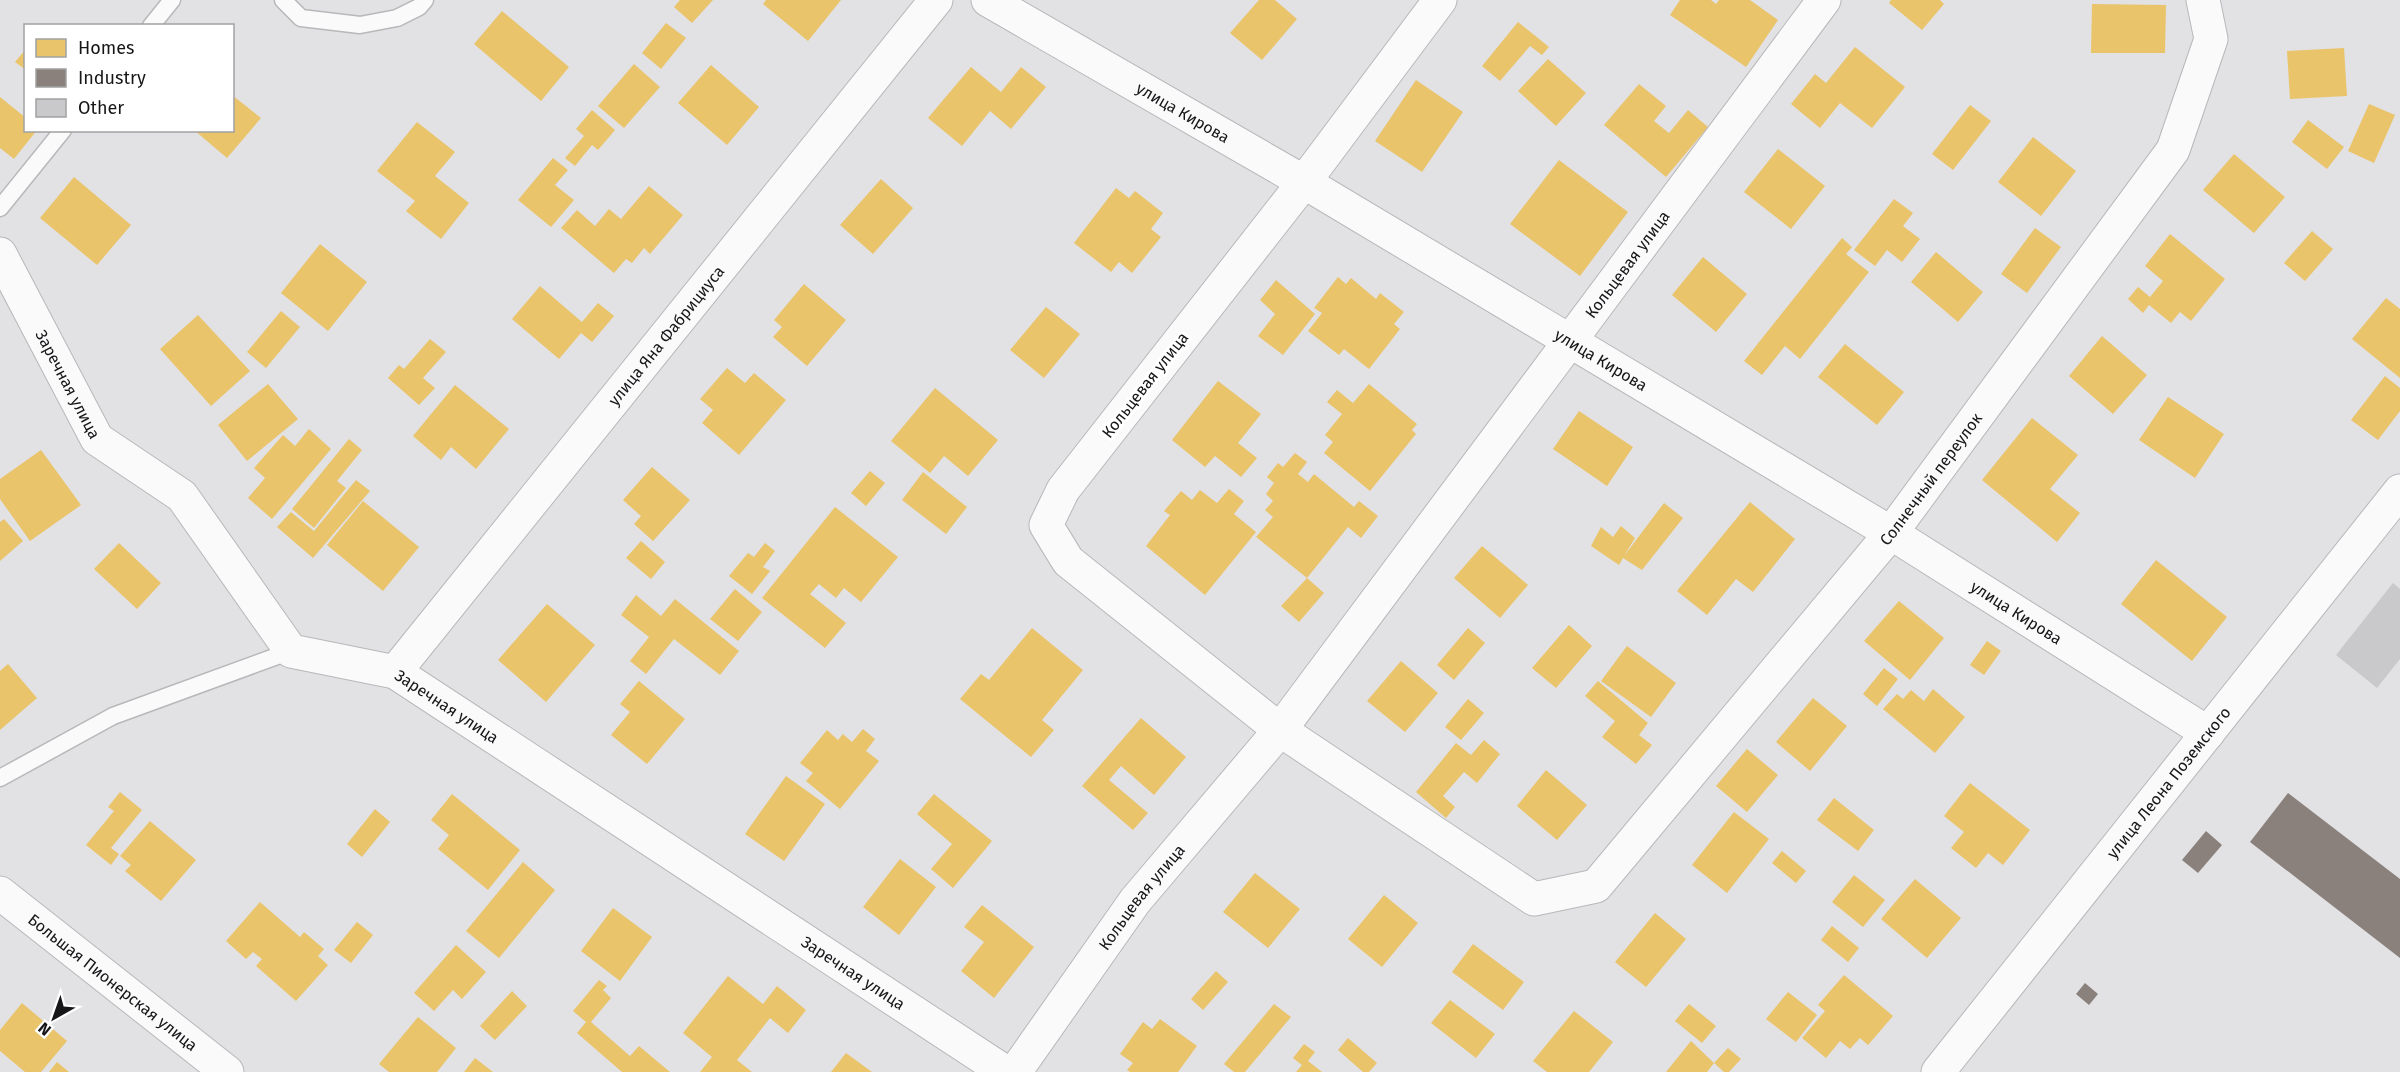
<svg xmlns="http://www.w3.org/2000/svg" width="2400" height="1072" font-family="'Fira Sans',sans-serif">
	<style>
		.homes { fill: #e9c46a }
		.industry { fill: #8a817c }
		.building { fill: #c9c8ca }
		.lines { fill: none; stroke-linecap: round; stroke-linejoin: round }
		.lane-casing { stroke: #b8b7b9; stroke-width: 19 }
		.street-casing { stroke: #b8b7b9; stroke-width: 35 }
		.lane { stroke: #fbfafb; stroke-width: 16 }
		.street { stroke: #fbfafb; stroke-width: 33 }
		.labels { text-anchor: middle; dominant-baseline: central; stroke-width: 6; stroke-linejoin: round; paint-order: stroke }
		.street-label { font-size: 16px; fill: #161517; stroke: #fff }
	</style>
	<rect width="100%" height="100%" fill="#e2e1e4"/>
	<path class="homes" d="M680 0H713L692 23 674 7Z
		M766 0H841L808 41 763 4Z
		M1259 0H1275L1297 19 1262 60 1230 33Z
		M1680 0H1711L1716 4 1719 0H1750L1778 20 1746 67 1670 15Z
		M1891 0H1940L1944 4 1922 30 1889 3Z
		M2092 4 2166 5 2165 53H2091Z
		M502 11 569 67 541 101 474 44Z
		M1518 22 1549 47 1542 55 1530 46 1500 81 1482 66Z
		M666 23 686 38 661 69 642 53Z
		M1855 47 1905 87 1872 128 1840 103 1820 128 1791 104 1815 74 1826 83Z
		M2344 48 2347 96 2290 99 2287 51Z
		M26 49V70L15 62Z
		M1548 59 1586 93 1556 126 1518 91Z
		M634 64 660 87 624 128 598 106Z
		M711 65 759 107 727 145 678 103Z
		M971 67 1001 92 1021 67 1046 87 1011 129 990 111 962 146 928 118Z
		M1416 80 1463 112 1422 172 1375 141Z
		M1639 84 1666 106 1654 121 1669 133 1688 110 1708 127 1666 177 1604 125Z
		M232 95 261 118 227 158 194 130H232Z
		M0 97 26 118V130H37L14 159 0 148Z
		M2369 104 2395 115 2374 163 2348 151Z
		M1970 105 1991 121 1953 170 1932 154Z
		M592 110 615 130 598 150 592 145 575 166 565 158 584 136 576 129Z
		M2308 120 2344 147 2327 169 2292 142Z
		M417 122 455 152 435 176 469 203 441 239 406 211 415 201 377 171Z
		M2033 137 2076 171 2041 216 1998 182Z
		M1778 149 1825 186 1791 229 1744 192Z
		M2234 154 2285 197 2254 233 2203 190Z
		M553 158 568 170 555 185 574 200 551 227 518 200Z
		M1559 160 1628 212 1580 276 1510 224Z
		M74 177 131 225 97 265 40 218Z
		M881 179 913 208 873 254 840 225Z
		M649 186 683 215 650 254 644 248 632 263 626 259 614 273 561 228 577 210 595 226 609 209 621 219Z
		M1116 188 1129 198 1135 191 1163 213 1151 229 1161 237 1132 273 1119 262 1111 272 1074 243Z
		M1894 199 1913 213 1903 226 1920 239 1902 262 1887 250 1875 266 1854 250Z
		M2035 228 2061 247 2027 293 2001 274Z
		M2312 231 2333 249 2305 281 2284 263Z
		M2170 234 2225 279 2191 321 2180 312 2171 323 2149 305 2143 313 2128 299 2138 287 2150 297 2163 281 2145 266Z
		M1842 238 1852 247 1846 254 1869 272 1800 359 1785 346 1762 375 1744 361Z
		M320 244 367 282 328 331 281 293Z
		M1936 252 1983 292 1958 322 1911 282Z
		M1703 257 1747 294 1716 332 1672 295Z
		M1338 277 1346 284 1351 278 1376 299 1380 293 1404 312 1394 324 1400 329 1369 369 1344 349 1339 355 1308 331 1322 313 1314 308Z
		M1276 280 1315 314 1283 355 1258 336 1275 314 1260 300Z
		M804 284 846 320 807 366 773 337 782 327 774 320Z
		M540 286 582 322 598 303 614 316 592 342 581 333 559 359 512 319Z
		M2386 298 2400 309V378L2352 339Z
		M1046 307 1080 334 1044 378 1010 350Z
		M281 311 300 327 266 368 247 352Z
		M198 315 250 371 211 406 160 349Z
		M2102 336 2147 375 2113 414 2069 376Z
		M430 339 446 352 423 378 435 388 419 405 388 378 399 365 404 369Z
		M1845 344 1904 392 1877 425 1818 377Z
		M727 368 745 383 754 373 786 400 739 455 702 423 713 410 700 399Z
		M2385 376 2400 388V411L2378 440 2351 420Z
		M1218 381 1261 414 1238 443 1257 458 1241 477 1215 456 1205 467 1172 440Z
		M268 384 298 419 247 461 218 425Z
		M1369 384 1417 424 1412 430 1416 434 1370 491 1324 453 1333 442 1325 435 1342 414 1327 402 1337 390 1353 403Z
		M455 385 509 429 476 469 451 447 441 460 413 436Z
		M935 388 998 440 968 476 944 456 930 473 891 441Z
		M2168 397 2224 434 2195 478 2139 440Z
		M1579 411 1633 447 1607 486 1553 449Z
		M2032 418 2078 455 2050 489 2080 513 2057 542 1982 480Z
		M309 429 331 449 272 519 248 498 265 478 254 468 283 435 295 446Z
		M349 439 362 450 337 481 346 488 314 528 292 509Z
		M41 450 81 505 30 541 0 499V479Z
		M1295 453 1307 462 1298 474 1308 482 1314 474 1354 507 1359 501 1378 516 1361 538 1348 527 1307 578 1256 537 1273 517 1265 510 1273 501 1266 494 1274 483 1267 477 1278 463 1283 467Z
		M652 467 690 500 653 541 634 524 641 516 623 500Z
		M870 471 885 483 866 506 851 493Z
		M923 472 967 507 946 534 902 500Z
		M356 480 370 491 313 558 277 527 291 512 314 531Z
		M1229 489 1244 501 1234 514 1256 532 1205 595 1146 546 1170 515 1164 511 1181 491 1192 500 1200 490 1217 503Z
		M363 501 419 547 383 591 327 545Z
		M1750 502 1795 539 1753 592 1736 579 1707 615 1677 591Z
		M1664 503 1683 518 1642 570 1623 558 1619 565 1591 546 1601 527 1613 537 1621 526 1635 538 1624 556Z
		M835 507 898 557 861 602 844 588 836 598 819 584 810 594 846 623 825 648 762 598Z
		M4 519 23 541 0 561V522Z
		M641 541 665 562 651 579 626 558Z
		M119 543 161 583 137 609 94 569Z
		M765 543 775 551 763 567 770 571 752 594 729 576 748 553 754 557Z
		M1482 546 1528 585 1500 618 1454 578Z
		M2156 560 2227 617 2192 661 2121 604Z
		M1307 578 1324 593 1299 622 1281 606Z
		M735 589 762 612 738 641 710 619Z
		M636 595 661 616 675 599 739 651 720 675 674 639 646 674 630 661 649 637 621 615Z
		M1899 601 1944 638 1910 680 1864 641Z
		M547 604 595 645 546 702 498 660Z
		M1569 625 1592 646 1556 688 1532 668Z
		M1032 628 1083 670 1042 720 1054 730 1031 757 960 699 981 674 989 680Z
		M1468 628 1485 643 1454 680 1437 665Z
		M1987 641 2001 651 1984 675 1970 665Z
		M1627 646 1676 683 1651 717 1601 681Z
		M1401 661 1438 693 1405 732 1367 701Z
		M8 664 37 698 0 730V671Z
		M1884 668 1898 679 1877 706 1863 694Z
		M639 681 685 719 647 764 611 735 630 712 620 704Z
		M1598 681 1648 723 1639 735 1652 745 1636 764 1602 737 1615 721 1585 696Z
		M1933 689 1965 717 1935 753 1883 709 1897 694 1903 699 1911 690 1924 701Z
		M1813 698 1847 726 1810 771 1776 742Z
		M1468 699 1484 713 1461 740 1445 727Z
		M1141 718 1186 757 1154 795 1121 766 1109 780 1148 813 1133 830 1082 786Z
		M863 729 875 739 866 751 879 761 840 809 806 781 813 773 800 763 827 730 838 740 843 734 852 742Z
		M1484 740 1500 754 1477 783 1464 772 1443 796 1455 807 1446 818 1416 792 1456 743 1471 755Z
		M1747 749 1778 775 1747 812 1716 786Z
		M1546 770 1587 805 1557 840 1517 806Z
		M786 776 825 804 784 861 745 834Z
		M1970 783 2030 830 2003 865 1988 853 1976 868 1951 848 1964 832 1944 816Z
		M120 792 142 810 111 848 119 854 111 865 86 845 114 811 108 807Z
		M452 794 520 850 488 890 438 849 449 835 431 820Z
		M934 794 992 841 953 888 931 869 952 844 917 814Z
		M1834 798 1874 830 1858 851 1817 820Z
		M375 809 390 822 362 857 347 844Z
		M1734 812 1769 839 1727 893 1692 865Z
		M150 821 196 860 161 901 125 871 131 865 120 856Z
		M1782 851 1806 871 1796 883 1772 863Z
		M900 859 936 887 899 935 863 907Z
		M523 862 555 890 499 958 466 931Z
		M1255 873 1300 909 1268 948 1223 912Z
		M1854 875 1885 900 1863 927 1832 902Z
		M1915 879 1961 918 1927 958 1881 919Z
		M1384 895 1418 923 1382 967 1348 939Z
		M260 902 300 937 304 932 324 949 318 956 328 965 296 1001 256 966 262 959 253 952 246 959 226 941Z
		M982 905 1034 947 994 998 961 971 984 942 964 927Z
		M613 908 652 937 620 981 581 951Z
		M1655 913 1686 939 1646 987 1615 962Z
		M357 922 373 935 351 963 334 950Z
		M1832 926 1859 948 1848 962 1821 940Z
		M1473 944 1524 982 1503 1010 1452 972Z
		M456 945 486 972 462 999 453 990 434 1011 414 993Z
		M1216 971 1228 982 1203 1010 1191 999Z
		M1844 975 1893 1016 1868 1045 1860 1038 1850 1049 1840 1041 1826 1058 1802 1038 1825 1011 1818 1005Z
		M728 976 763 1004 777 986 806 1010 788 1033 770 1018 737 1060 752 1072H700L712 1057 683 1033Z
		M599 980 607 986 603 990 611 998 591 1022 630 1056 639 1046 670 1072H622L577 1033 586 1022 573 1011Z
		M512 991 527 1006 495 1040 480 1026Z
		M1788 992 1817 1015 1796 1042 1766 1019Z
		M1450 1000 1495 1034 1476 1058 1431 1023Z
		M22 1003 67 1041 41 1072H25L0 1051V1030Z
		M1274 1004 1291 1017 1245 1072H1234L1224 1064Z
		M1689 1004 1716 1026 1702 1043 1675 1021Z
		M1574 1011 1613 1042 1589 1072H1547L1533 1061Z
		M418 1017 456 1048 437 1072H389L379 1064Z
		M1160 1019 1197 1046 1178 1072H1130L1127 1070 1133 1063 1120 1054 1143 1022 1152 1029Z
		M1348 1038 1377 1063 1369 1072H1363L1338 1050Z
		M1691 1041 1714 1063 1707 1072H1666Z
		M1304 1044 1315 1052 1308 1061 1322 1072H1296L1302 1065 1293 1058Z
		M1728 1048 1741 1059 1729 1072H1724L1714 1063Z
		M846 1053 872 1072H831Z
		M475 1058 493 1072H464Z
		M57 1062 69 1072H49Z"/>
	<path class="industry" d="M2288 793 2400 879V958L2250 842Z
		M2206 831 2222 845 2198 873 2182 860Z
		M2085 983 2098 994 2089 1005 2076 994Z"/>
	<path class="building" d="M2393 583 2400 589V659L2377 688 2336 655Z"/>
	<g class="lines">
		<g class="lane-casing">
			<path id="lane" d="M283 0 301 18 360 25 397 18 419 7 425 0
				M151 26 172 0
				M0 208 63 130
				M0 778 113 716 291 651"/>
		</g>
		<g class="street-casing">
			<g id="street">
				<path id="s1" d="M988 0 1304 182 1891 533 2208 733"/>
				<path id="s2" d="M1440 0 1304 182 1063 490 1046 525 1068 561 1280 730 1534 899 1596 886 1891 533 2173 150 2211 39 2203 0"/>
				<path id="s3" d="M0 254 97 439 182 496 291 651 395 672 1005 1072"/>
				<path id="s4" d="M395 672 936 0"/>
				<path id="s5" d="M0 893 227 1072"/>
				<path id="s6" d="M1015 1072 1135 901 1280 730 1824 0"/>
				<path id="s7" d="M1938 1072 2400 491"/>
			</g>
		</g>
		<use href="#lane" class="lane"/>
		<use href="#street" class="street"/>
	</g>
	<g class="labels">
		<g class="street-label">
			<text stroke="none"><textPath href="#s1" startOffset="225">улица Кирова</textPath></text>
			<text stroke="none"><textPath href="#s6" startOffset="1014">Кольцевая улица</textPath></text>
			<text stroke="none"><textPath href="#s4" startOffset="432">улица Яна Фабрициуса</textPath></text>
			<text stroke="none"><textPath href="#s1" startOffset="711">улица Кирова</textPath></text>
			<text stroke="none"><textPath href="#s3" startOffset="147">Заречная улица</textPath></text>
			<text transform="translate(1145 385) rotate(-52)">Кольцевая улица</text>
			<text stroke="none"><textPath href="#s2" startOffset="1866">Солнечный переулок</textPath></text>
			<text stroke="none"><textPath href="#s1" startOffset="1197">улица Кирова</textPath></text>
			<text stroke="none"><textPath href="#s3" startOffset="669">Заречная улица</textPath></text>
			<text stroke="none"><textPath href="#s7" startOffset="370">улица Леона Поземского</textPath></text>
			<text stroke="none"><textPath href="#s6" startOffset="216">Кольцевая улица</textPath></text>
			<text stroke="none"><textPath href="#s3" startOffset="1155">Заречная улица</textPath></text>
			<text stroke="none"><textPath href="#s5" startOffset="144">Большая Пионерская улица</textPath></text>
		</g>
	</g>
	<rect x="24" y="24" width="210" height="108" fill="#ffffff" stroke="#a2a1a2" stroke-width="1.5"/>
	<rect x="36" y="39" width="30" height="18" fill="#e9c46a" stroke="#a2a1a2" stroke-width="1.5"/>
	<text x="78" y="54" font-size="18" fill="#161517">Homes</text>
	<rect x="36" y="69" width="30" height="18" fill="#8a817c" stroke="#a2a1a2" stroke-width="1.5"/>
	<text x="78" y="84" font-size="18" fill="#161517">Industry</text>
	<rect x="36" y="99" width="30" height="18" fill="#c9c8ca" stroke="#a2a1a2" stroke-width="1.5"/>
	<text x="78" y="114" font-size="18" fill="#161517">Other</text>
	<g transform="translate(54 1018) rotate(220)" stroke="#ffffff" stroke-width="4.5" paint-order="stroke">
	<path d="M0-4.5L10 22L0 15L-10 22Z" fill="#161517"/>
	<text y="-9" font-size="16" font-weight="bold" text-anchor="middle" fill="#161517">N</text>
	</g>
</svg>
